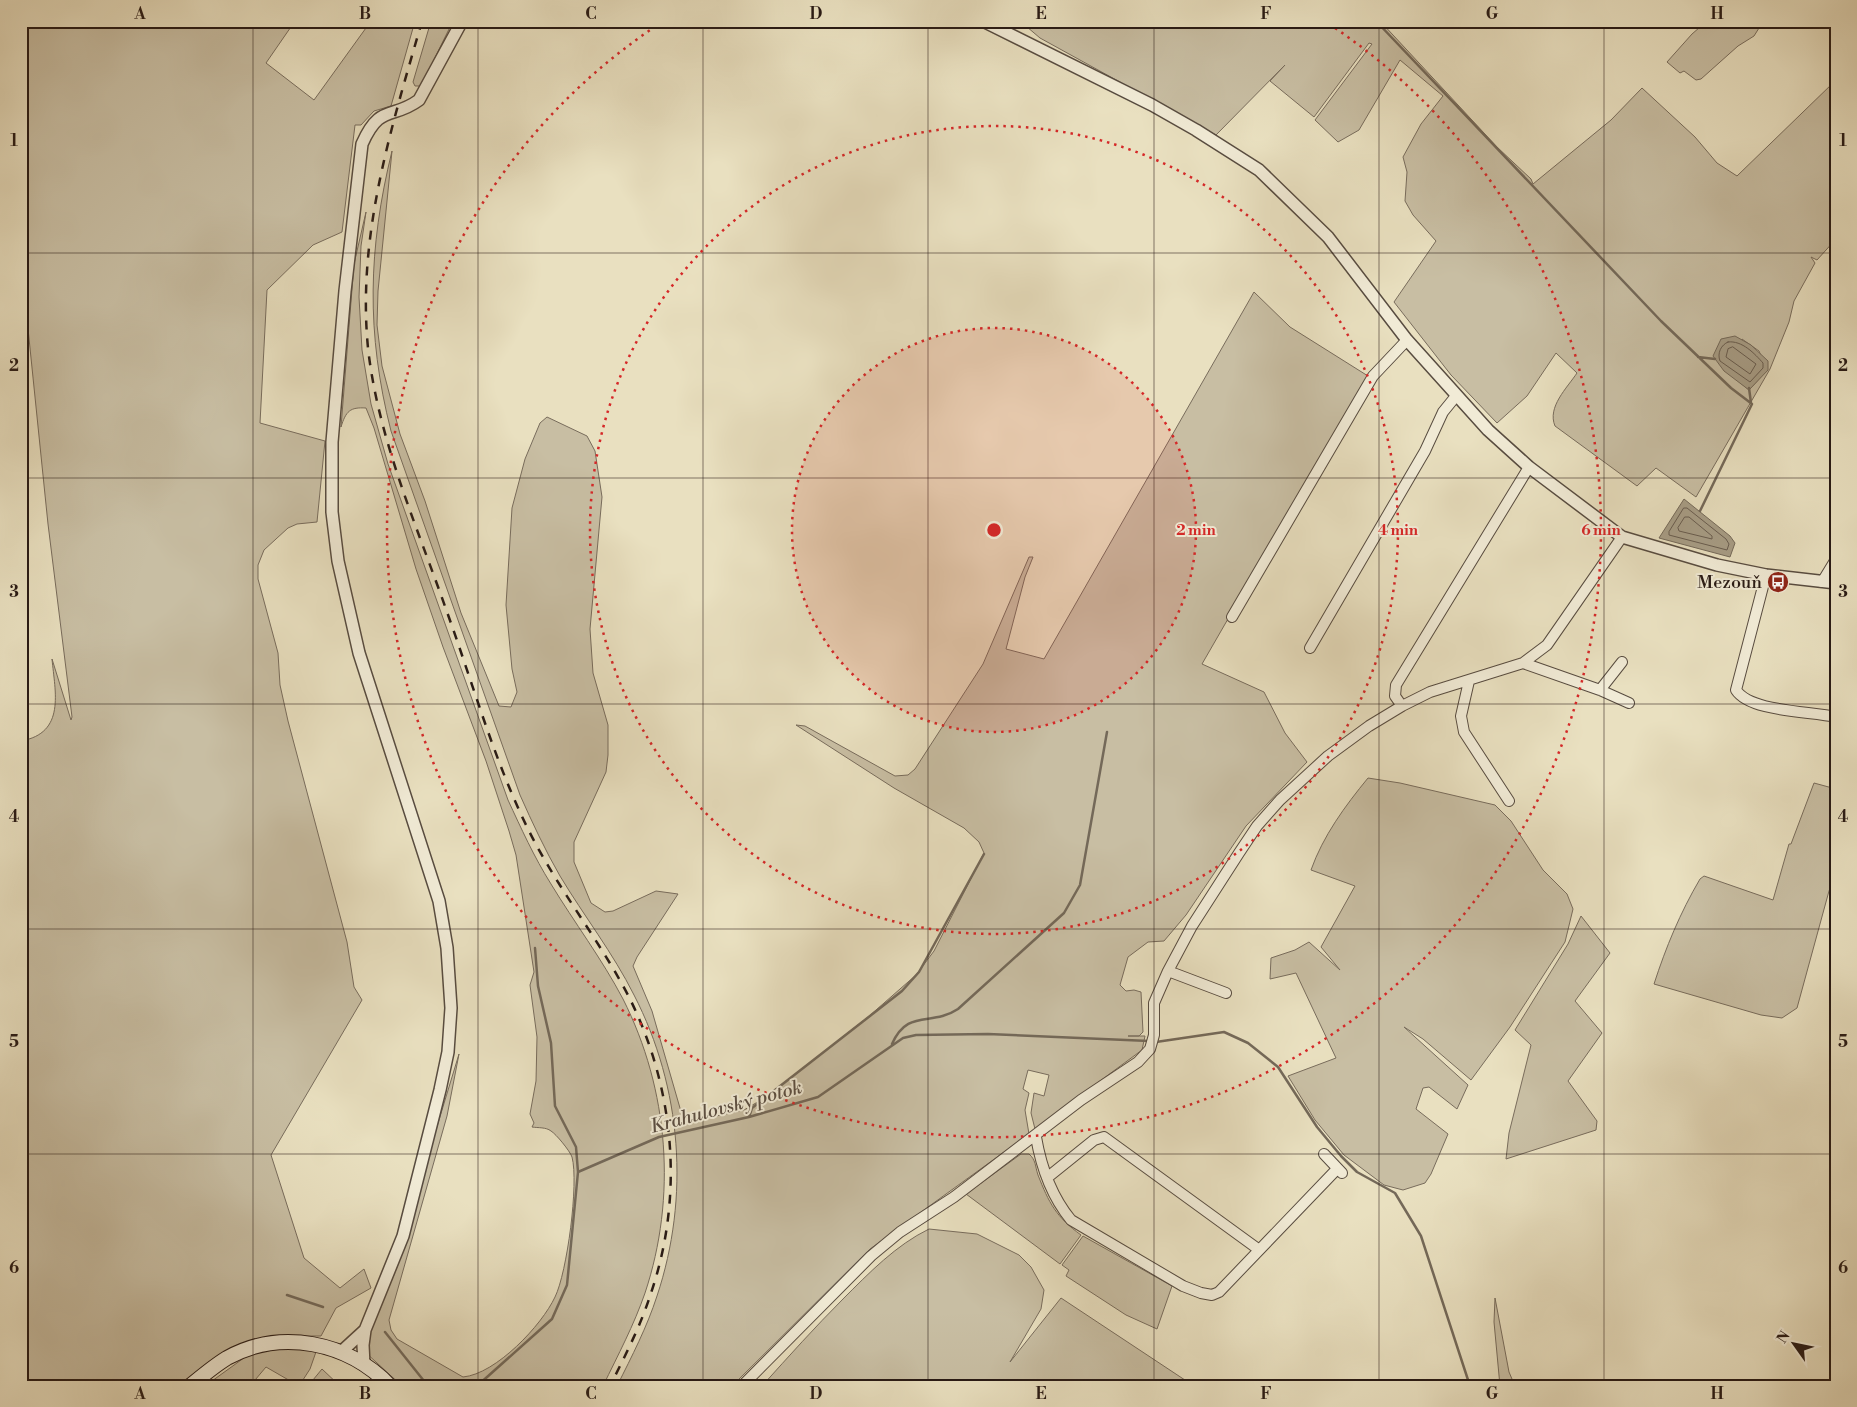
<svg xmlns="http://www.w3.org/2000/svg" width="1857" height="1407" font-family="'Libre Bodoni',serif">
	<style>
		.green { fill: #c8bea3; stroke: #786c5c; fill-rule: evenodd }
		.water { fill: #a79d86; stroke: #746959 }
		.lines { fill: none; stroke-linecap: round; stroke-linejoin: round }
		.shore { stroke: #685c4e; stroke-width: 1 }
		.stream { stroke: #746959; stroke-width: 2.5 }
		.minor-casing { stroke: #584c40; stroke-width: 12 }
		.tertiary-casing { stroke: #584c40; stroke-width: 14 }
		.secondary-casing { stroke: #281a15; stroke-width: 16 }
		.minor { stroke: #f1ebd6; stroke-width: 10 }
		.tertiary { stroke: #f1ebd6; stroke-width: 11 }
		.secondary { stroke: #f1ebd6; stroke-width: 14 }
		.rail { stroke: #281a15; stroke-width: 2.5; stroke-dasharray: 9 9; stroke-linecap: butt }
		.grid { fill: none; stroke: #281a15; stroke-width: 1; stroke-opacity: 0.55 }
		.ring { fill: none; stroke: #d62828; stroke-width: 2.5; stroke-dasharray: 2.5 5 }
		.labels { text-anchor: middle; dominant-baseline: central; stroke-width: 4; stroke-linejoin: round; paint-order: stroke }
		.poi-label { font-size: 18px; fill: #281a15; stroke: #f1ebd6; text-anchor: end }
		.water-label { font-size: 19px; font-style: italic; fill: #5b4e42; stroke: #f1ebd6 }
		.centre { fill: #d62828; stroke: #f1ebd6; stroke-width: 2.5 }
		.ring-label { font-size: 15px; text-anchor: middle; font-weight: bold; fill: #d62828; stroke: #f1ebd6; stroke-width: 4; stroke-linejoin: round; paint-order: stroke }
		.neatline { fill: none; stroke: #281a15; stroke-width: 2 }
		.grid-label { font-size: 16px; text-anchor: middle; font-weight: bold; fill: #281a15 }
	</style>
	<rect width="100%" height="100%" fill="#e9e0c0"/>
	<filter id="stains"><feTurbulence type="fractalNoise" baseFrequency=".004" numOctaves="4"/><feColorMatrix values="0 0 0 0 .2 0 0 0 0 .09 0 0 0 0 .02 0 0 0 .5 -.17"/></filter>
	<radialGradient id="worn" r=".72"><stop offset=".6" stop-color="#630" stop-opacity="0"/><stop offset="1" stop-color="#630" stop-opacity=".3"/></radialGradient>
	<path class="green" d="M21 21H295L266 63 314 100 371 21H415L391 106 374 111 361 125H355L342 232 313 245 267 290 260 423 325 441 317 522 297 524 288 528 264 550 258 565V579L278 653 280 685 288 721 347 942 354 987 362 1000 271 1155 304 1258 340 1288 364 1269 371 1288 336 1308 321 1336H272L221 1356 183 1386H21V741C66 733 55 692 52 659L71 720 72 717 48 524 26 309 21 292Z
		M431 21H453L421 86H415L413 82Z
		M1020 21H1380L1497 147 1531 179 1533 184 1611 120 1642 88 1695 137 1717 163 1737 176 1834 82 1836 239 1817 260 1811 257 1815 263 1794 301 1789 322 1770 369 1696 497 1656 468 1637 486 1555 426C1547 407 1567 388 1577 373L1556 353 1527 396 1497 423 1451 375 1394 302 1436 241 1413 215 1405 201 1407 172 1403 157 1421 124 1443 96 1400 60 1359 130 1338 142 1315 120 1372 44 1369 43 1314 117 1270 81 1285 65 1216 135 1040 38ZM1742 339 1759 351 1767 370 1749 390 1737 380Z
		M1707 21H1753L1759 28 1754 36 1738 46 1701 79 1696 80 1684 71 1680 73 1667 62 1692 34Z
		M392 151 378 291 377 325 382 366 400 434 425 501 461 613 499 706 511 707 517 692 512 669 506 605 512 508 525 459 540 423 547 417 587 436 595 451 602 497 590 629 593 673 608 725V755L606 772 574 842V862L591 903 605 912 613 911 656 891 678 894 637 957 633 966 652 1011 682 1115 693 1121 744 1110 766 1097 868 1017 916 975 934 951 984 853 979 842 964 828 894 788 796 725 805 726 895 776 908 775 915 769 983 664 1029 557H1033L1025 577 1006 649 1044 659 1254 292 1290 327 1368 376 1202 664 1264 692 1285 733 1307 762 1246 826 1186 915 1164 941 1148 942 1128 957 1120 985 1126 991 1134 990 1141 992 1143 1032 1139 1036H1128H1145L1142 1050 1035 1129 1031 1113 1034 1093 1044 1096 1049 1075 1028 1070 1023 1089 1029 1093 1025 1110 1029 1134 870 1249 732 1386H617C632 1356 647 1327 657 1296 690 1197 682 1088 634 995 613 953 584 916 560 876 545 850 532 822 520 795L391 431C366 333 368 249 392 151Z
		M366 212 361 246 359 297 362 350 371 404 388 464 508 800C521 828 534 857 551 884 574 922 602 959 623 999 669 1090 677 1197 645 1293 634 1325 618 1355 603 1386H402L364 1351 415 1199 459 1054 447 1116 389 1320 391 1330 397 1339 463 1377C496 1374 542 1325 555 1297 567 1273 579 1183 572 1157 570 1151 556 1134 551 1131 546 1127 538 1128 532 1127L534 1123 530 1114 536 1081 537 1037 530 985 534 972 516 855 509 831 486 761 443 647 416 569 374 428 366 408C350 407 346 411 341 427L354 264Z
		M1368 778 1400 783 1495 805 1511 821 1543 870 1567 894 1573 909 1565 942 1510 1027 1471 1080 1423 1039 1404 1027 1468 1085 1457 1109 1429 1087 1423 1088 1416 1109 1448 1134 1431 1174 1425 1183 1403 1190 1384 1185 1344 1155 1315 1120 1288 1076 1336 1058 1296 973 1270 979 1271 958 1295 950 1309 942 1340 970 1321 947 1355 886 1311 870C1323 836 1345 806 1368 778Z
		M1814 783 1836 789V874L1829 891 1797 1008 1782 1018 1761 1015 1654 984C1666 947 1680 913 1700 879L1704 876 1773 900 1789 844H1791Z
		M1581 916 1610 953 1575 1001 1602 1033 1568 1081 1597 1121 1596 1130 1506 1159 1509 1133 1531 1045 1515 1030 1568 944Z
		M1021 1154H1029C1036 1160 1035 1166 1038 1175 1049 1203 1056 1217 1081 1235L1060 1264 966 1194Z
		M929 1229 977 1234 1019 1255 1031 1267 1044 1290 1041 1309 1010 1362 1061 1298 1194 1386H762C789 1356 815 1327 843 1299 869 1273 896 1245 929 1229Z
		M1083 1236 1172 1286 1157 1329 1126 1315 1066 1276 1069 1270 1062 1265Z
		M1495 1298 1509 1372 1515 1386H1500L1494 1322Z
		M288 1345 317 1349 310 1369 299 1386 266 1367 250 1386H205L248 1355Z
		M322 1369 340 1386H308Z"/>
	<path class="water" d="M1735 336 1751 345 1768 361V370L1749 390 1724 371 1713 356 1721 339Z
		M1684 499 1730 536 1735 543 1730 557 1659 538Z"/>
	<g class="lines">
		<path class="shore" d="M1728 342C1742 340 1755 354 1763 363V368L1750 382 1720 361C1717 353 1721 345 1728 342Z
			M1733 347 1756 364 1750 374 1726 357 1728 349Z
			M1684 508H1687L1726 539 1729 544 1727 550 1669 535V532Z
			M1685 517H1689L1712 536V539L1679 531 1678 528Z"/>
		<path class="stream" d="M1376 21 1661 321 1731 388 1752 404 1700 511
			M1698 357 1715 359
			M1749 388 1751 403
			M535 948 538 986 551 1043 555 1106 576 1147 578 1172
			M1156 1042 1224 1032 1248 1043 1278 1067 1317 1127 1341 1156 1357 1172 1395 1193 1421 1236 1470 1386
			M892 1044C908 1008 931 1027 958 1009L1064 913 1080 885 1107 732
			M749 1117 752 1108 902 991 919 972 984 854
			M287 1295 323 1307
			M385 1332 428 1386
			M477 1386 552 1319 567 1285 578 1172 659 1137 749 1117 818 1097 903 1038 916 1035 988 1034 1149 1041"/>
		<g class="minor-casing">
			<path id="minor" d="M1766 575 1736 690C1750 712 1810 711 1836 717
				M1822 582 1836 559
				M1232 617 1373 376 1407 340
				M1310 648 1425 451 1443 412 1456 396
				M1523 663 1600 690 1629 703
				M1469 681 1461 716 1464 732 1509 801
				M1600 690 1622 662
				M1402 706 1395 696 1396 685 1529 467
				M1168 971 1226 993
				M1036 1137C1041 1166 1052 1197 1071 1220L1183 1286 1201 1293 1212 1295 1219 1292 1337 1169
				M1324 1154 1342 1173
				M1048 1177 1094 1140 1104 1137 1258 1249
				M742 1386 871 1256 900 1232 954 1197 1081 1100 1138 1062 1150 1049 1154 1035V1003L1168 971 1192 926 1239 853 1257 826 1280 800 1328 756 1369 726 1402 706 1430 692 1523 663 1547 645 1622 537"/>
		</g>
		<g class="tertiary-casing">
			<path id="tertiary" d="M983 21 1152 105 1196 130 1259 170 1328 237 1407 340 1488 430 1529 467 1622 537 1717 565 1766 575 1836 583
				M341 1352 365 1330
				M364 1365 363 1345 365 1330 403 1236 440 1090 448 1052 451 1008 447 948 439 901 359 653 338 561 332 512V442L345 291 362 144C380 103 392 120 419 100L462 21"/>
		</g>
		<g class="secondary-casing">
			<path id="secondary" d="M190 1386C202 1376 214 1366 227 1358 281 1328 348 1342 390 1386"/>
		</g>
		<use href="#minor" class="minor"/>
		<use href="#tertiary" class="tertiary"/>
		<use href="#secondary" class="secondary"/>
		<path class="rail" d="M422 21C391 129 357 235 368 348 378 439 417 526 447 612 473 684 494 760 528 829 557 888 599 939 629 997 675 1089 684 1196 651 1293 641 1325 625 1356 610 1386"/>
	</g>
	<path class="grid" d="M253 21V1386M478 21V1386M703 21V1386M928 21V1386M1154 21V1386M1379 21V1386M1604 21V1386M21 253H1836M21 478H1836M21 704H1836M21 929H1836M21 1154H1836"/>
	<circle cx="994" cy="530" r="202" fill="#d62828" fill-opacity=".12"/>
	<g class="ring">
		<circle cx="994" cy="530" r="202"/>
		<circle cx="994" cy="530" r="404"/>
		<path d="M1329 24A607 607 0 1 1 659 24"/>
	</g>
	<defs>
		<g id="bus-disc" transform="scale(1.125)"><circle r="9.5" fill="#8f2418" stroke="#f1ebd6"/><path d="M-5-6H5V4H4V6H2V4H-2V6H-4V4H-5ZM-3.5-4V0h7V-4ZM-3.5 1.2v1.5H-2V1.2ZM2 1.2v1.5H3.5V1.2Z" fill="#fff"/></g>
	</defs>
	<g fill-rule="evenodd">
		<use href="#bus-disc" x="1778" y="582"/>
	</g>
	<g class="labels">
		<g class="poi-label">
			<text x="1762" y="582">Mezouň</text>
		</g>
		<g class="water-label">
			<text transform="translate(726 1107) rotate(-15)">Krahulovský potok</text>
		</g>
	</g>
	<circle cx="994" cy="530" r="8" class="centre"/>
	<g class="ring-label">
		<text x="1196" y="535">2 min</text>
		<text x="1398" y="535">4 min</text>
		<text x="1601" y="535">6 min</text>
	</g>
	<rect width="1857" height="1407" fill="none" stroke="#e9e0c0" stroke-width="55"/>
	<g transform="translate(1794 1344) rotate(303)" stroke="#f1ebd6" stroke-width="4" paint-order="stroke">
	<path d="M0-4L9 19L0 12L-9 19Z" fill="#281a15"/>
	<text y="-8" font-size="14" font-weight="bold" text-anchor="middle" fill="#281a15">N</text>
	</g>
	<rect x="28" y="28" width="1802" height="1352" class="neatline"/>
	<g class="grid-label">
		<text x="140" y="19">A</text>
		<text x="365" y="19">B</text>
		<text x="591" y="19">C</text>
		<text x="816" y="19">D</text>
		<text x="1041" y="19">E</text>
		<text x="1266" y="19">F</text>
		<text x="1492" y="19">G</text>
		<text x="1717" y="19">H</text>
		<text x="14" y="146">1</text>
		<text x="1843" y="146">1</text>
		<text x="14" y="371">2</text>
		<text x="1843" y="371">2</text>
		<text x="14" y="597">3</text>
		<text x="1843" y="597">3</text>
		<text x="14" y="822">4</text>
		<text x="1843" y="822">4</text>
		<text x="14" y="1047">5</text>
		<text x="1843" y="1047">5</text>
		<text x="14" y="1273">6</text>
		<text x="1843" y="1273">6</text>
		<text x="140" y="1399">A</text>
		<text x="365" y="1399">B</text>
		<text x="591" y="1399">C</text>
		<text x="816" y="1399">D</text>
		<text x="1041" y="1399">E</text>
		<text x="1266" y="1399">F</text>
		<text x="1492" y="1399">G</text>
		<text x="1717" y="1399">H</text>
	</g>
	<rect width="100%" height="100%" filter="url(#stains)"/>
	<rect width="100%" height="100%" fill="url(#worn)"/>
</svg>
